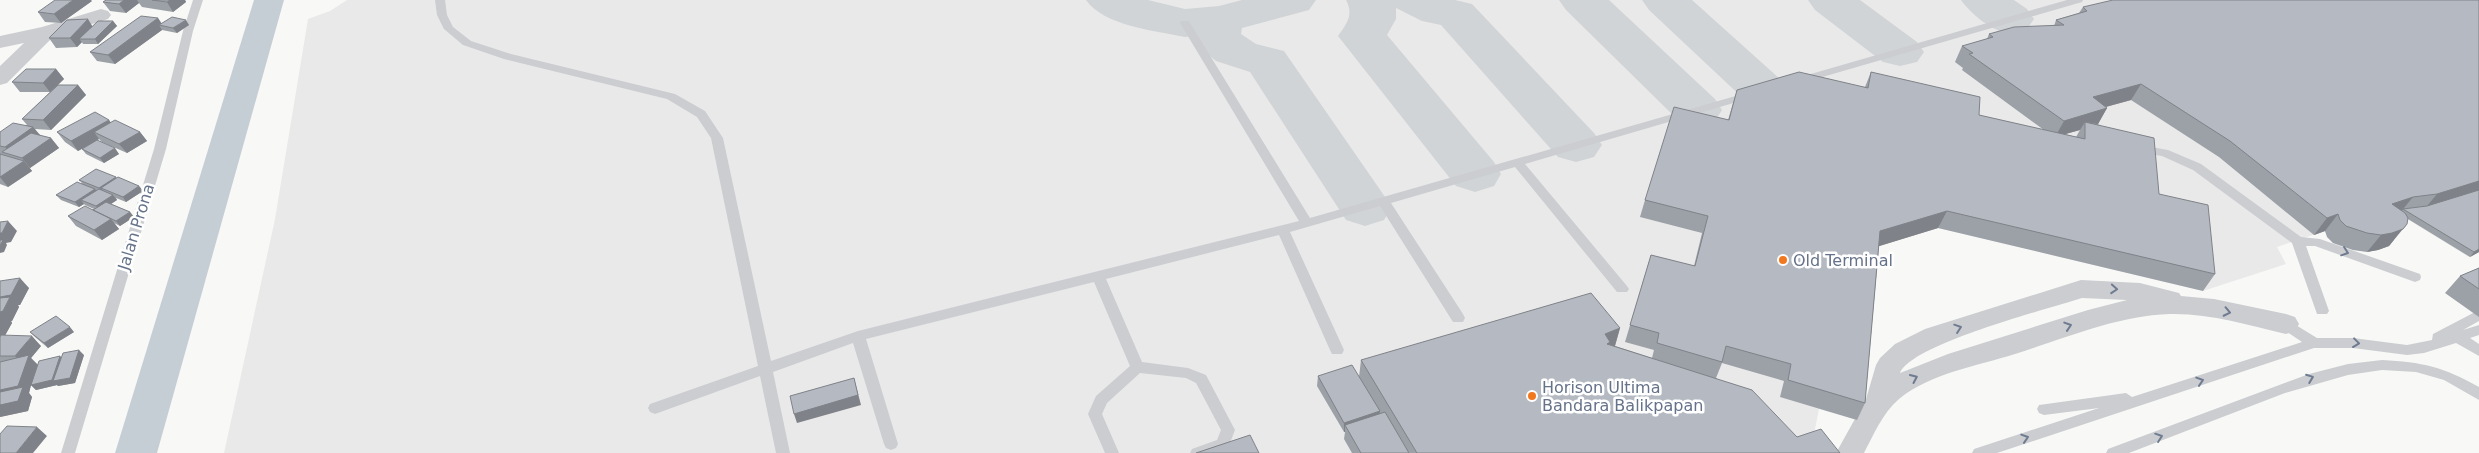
<svg xmlns="http://www.w3.org/2000/svg" width="2479" height="453" viewBox="0 0 2479 453" font-family="'DejaVu Sans',sans-serif">
	<rect width="100%" height="100%" fill="#f8f9f6"/>
	<path fill="#e9e9e9" d="M347,0h2132v252l-10,5 -70,-43 -6,27 -4,5 -11,4h-25l-20,-7 -8,-12 -48,16 9,17 -83,27 -265,-63 -65,20 -16,172 -38,-11 -8,40 3,4h-1590l51,-234 33,-200 22,-8z"/>
	<g fill="none" stroke-linecap="round" stroke-linejoin="round">
		<path fill="#c6ced5" fill-rule="evenodd" d="M254,0h30l-127,453h-42z"/>
		<path fill="#d1d4d6" fill-rule="evenodd" d="M1086,0h62l37,9 34,-3 23,-6h74l-7,10 -67,18 -1,6 15,10 28,7 108,156 -8,13 -19,6 -19,-6 -96,-148 -34,-11 -11,-9 -11,-16 -9,1c-29,-6 -81,-11 -99,-37z
			M1346,0h109l17,4 122,129 8,12 -8,12 -18,5 -18,-5 -117,-132 -19,-4 -26,-13v11l-9,16 107,127 7,12 -7,12 -19,6 -19,-6 -118,-150c9,-13 16,-21 8,-36z
			M1559,0h50l106,99 7,11 -7,11 -18,5 -18,-5 -113,-111z
			M1642,0h50l89,80 8,11 -8,11 -17,4 -17,-4 -98,-92z
			M1808,0h52l57,42 7,10 -7,10 -17,4 -17,-4 -68,-52z
			M1961,0h53l13,9 7,10 -7,10c-4,1 -11,4 -16,4 -18,0 -40,-19 -50,-33z"/>
		<path fill="#cbcdd1" fill-rule="evenodd" d="M193,0h10l-10,31 -27,118 -91,304h-14l93,-304 29,-118z
			M435,0h10l2,15 6,12 18,14 40,13 164,40 30,17 18,27 48,223 87,-30 441,-110 -119,-198 1,-2h8l1,2 120,195 436,-125h8l2,2 -2,2 -229,67 102,122 2,3 -2,3h-10l-102,-125 -124,36 72,111 2,4 -2,4h-10l-73,-116 -90,26 54,118 -2,4h-10l-2,-4 -51,-115 -173,44 36,83 46,6 18,7 29,55 -7,18 -14,5h-24l2,-4 25,-9 4,-10 -25,-47 -10,-5 -46,-5 -33,30 -5,11 17,39h-14l-17,-39 8,-18 34,-30 -36,-84 -228,57 32,105 -2,4 -5,2 -5,-2 -2,-4 -31,-101 -80,29 17,81h-14l-16,-77 -105,38 -5,-2 -2,-4 2,-4 108,-38 -47,-228 -14,-21 -30,-18 -163,-40 -41,-14 -19,-16 -7,-14z
			M2067,0h16l-1,2 -277,80h-8l-2,-2 2,-2z
			M2140,145l28,5 33,14 100,73 19,2 100,35 1,3 -1,3 -5,2 -100,-36h-9l23,65 -2,3h-10l-25,-71 -99,-73 -31,-14 -26,-4 -2,-3 2,-3z
			M2477,311l2,1v9l-16,9 16,-5v10l-9,3 9,6v12l-23,-13 -32,10 -17,2 -54,-7h-39l-317,105h-25l2,-4 125,-41 -55,7 -5,-2 -2,-4 2,-4 87,-12 6,4 170,-55 -21,-14 -2,-4 2,-4 5,-1 31,19h36l54,7 25,-5 1,-6z
			M2382,360c40,2 62,7 97,27v13l-35,-20 -28,-8 -34,-2 -34,5 -63,18 -156,60h-23l2,-4 201,-75 39,-10z"/>
		<path fill="#cbcdd1" fill-rule="evenodd" d="M101,9l7,2 3,4 -3,4 -54,17 -47,47 -7,2v-19l24,-23 -24,5v-12l42,-9z
			M2081,280l59,3 39,10 2,3 33,3 72,15 9,3 4,7 -4,7 -9,3c-38,-9 -77,-21 -116,-20 -54,2 -104,24 -155,40 -38,12 -84,19 -116,45 -17,15 -25,35 -35,54h-28l30,-54 10,-34 4,-7 15,-14 30,-15zM2082,298l45,2 -39,10 -140,44 -48,19c12,-29 148,-64 182,-75z"/>
	</g>
	<path fill="#9ca0a7" fill-rule="evenodd" d="M106,0h79l1,2 -13,10 -31,-5 -3,-4 -13,10 -16,-2 -7,-9z
		M2479,0v252l-9,5 -62,-38 -15,22 -4,5 -11,4 -11,2 -14,-2 -20,-7 -6,-6 -2,-6 -11,4 -95,-78 -88,-57 -25,7 1,1 -9,16 61,70 56,80 -12,17 -265,-63 -59,18 -14,157 -8,17 -77,-23 4,-16 -62,-18 -6,15 81,59 43,16h-488l-8,-14 1,-7h-1l-27,-46 1,-10 41,1 2,-17 259,-32 -5,18 37,12 2,-8 -29,-8 26,-87 43,11 8,-33 -62,-16 5,-17 83,-80 9,-30 128,-3 6,-15 108,43 65,15 -82,-60 1,-2 -8,-6 7,-16 25,-7 2,-5 65,-8 2,-6 23,-7 4,-6zM2080,130l-4,7 -11,-3z
		M92,1l-31,22 -16,-1 -7,-10z
		M158,18l4,6 27,1 -12,8 -15,-3 -47,34 -18,-3 -7,-9z
		M113,21l4,5 -19,18h-15l-1,-2 -5,5 -21,1 -7,-10z
		M56,69l8,10 -6,6h20l8,10 -35,35 -16,-1 4,6 12,3 8,10 -29,20 -1,-1 3,4 -24,16 -8,-3v-30l4,1 -4,-1v-22l27,-7 -5,-6 28,-27h-30l-8,-10z
		M109,120l2,3 29,9 7,9 -20,12 -25,-11 -3,-3 -2,1 22,14 -15,9 -18,-9 -4,-5 14,-8 -18,10 -13,-9 -8,-10z
		M117,178l22,8 4,5 -17,11 -10,-4 1,2 -6,4 19,8 4,5 -14,9 -6,-3 5,6 -17,11 -26,-14 -8,-10 26,-7 -9,-4 -1,-1 -5,3 -18,-7 -5,-5 26,-12 -3,-3z
		M2479,268v49l-34,-24 15,-17z
		M0,281l29,7 -9,17h-2l1,2 -7,14h-1l1,2 -7,12 36,11 -10,12 7,7 22,-9 1,2 23,-3 -9,28 -17,3 -1,-1 -21,5 -5,-5 -2,8 3,4 -4,14 -28,6z
		M30,332h44l-26,16 -13,-11z"/>
	<path fill="#7f8288" d="M73,0h18l1,1 -31,22 -7,-9z
		M124,0h13l2,3 -13,10 -7,-9z
		M170,0h15l1,2 -13,10 -6,-10z
		M158,18l5,8 -4,-1 3,5 -47,34 -7,-9z
		M88,19l6,10 -15,10 3,3 -5,5 -7,-9z
		M186,20l3,5 -12,8 -4,-5z
		M113,21l4,5 -19,18 -3,-5z
		M56,69l8,10 -14,13 -7,-9z
		M2141,84l-10,16 -48,13 10,-16z
		M78,85l8,10 -35,35 -8,-10z
		M2107,108l-9,16 -13,-2 -5,8 -25,7 9,-16z
		M109,120l7,10 -22,2 5,7 -21,12 -7,-10z
		M33,127l8,9 -29,19 -7,-8z
		M140,132l7,9 -20,12 -8,-9z
		M51,138l8,10 -29,20 -8,-10z
		M115,148l4,6 -15,9 -4,-5z
		M24,161l8,10 -24,16 -8,-10z
		M116,177l4,5 -19,6 3,4 -1,1 -4,-5z
		M2479,181v13l-56,17 14,-17z
		M139,186l4,5 -17,11 -3,-5z
		M95,189l4,5 -18,6 3,4 -5,3 -4,-5z
		M113,195l4,5 -17,11 -4,-5z
		M2413,197l-14,17 -7,-10z
		M1947,211l-9,17 -65,20 7,-17z
		M130,212l4,5 -14,9 -4,-5z
		M2338,214l-13,17 -11,4 13,-17z
		M111,219l8,10 -17,11 -8,-10z
		M8,221l9,10 -6,11 -5,1 1,2 -3,7 -4,1v-20z
		M2407,224l-18,22 -11,4 -11,2 14,-17z
		M2479,249v3l-9,5 4,-5z
		M20,278l9,10 -9,17h-2l1,2 -7,14h-1l1,2 -10,18 -2,-2v-42z
		M70,327l4,5 -26,16 -4,-5z
		M1620,328l-6,21 -9,4v-19z
		M32,336l9,10 -10,12 7,7 22,-9 4,5 15,-11 5,5 -9,28 -17,3 -1,-1 -21,5 -5,-5 -2,8 3,4 -4,14 -28,6v-27l24,-24 -9,-10z
		M854,378l7,27 -64,18 -3,-9z
		M1380,411l-1,10 -34,4v7h-1v-9z
		M37,427l10,9 -14,17h-17z"/>
	<path fill="#b5bac2" stroke="#7f8288" d="M55,0h18l-19,14 -16,-2z
		M106,0h18l-5,4 -16,-2z
		M152,0h18l-3,2z
		M2113,0h366v181l-42,13 -24,3 -21,7 13,9 3,5 -1,6 -4,5 -11,4 -11,2 -14,-2 -21,-7 -6,-6 -2,-6 -11,4 -97,-77 -89,-57 -48,13 14,11 -43,13 -95,-67 4,-1 -11,-7 31,-9 -4,-3 25,-7 50,-2 -8,-5 31,-9 -4,-4z
		M141,16l17,2 -50,37 -18,-3z
		M172,17l14,3 -13,8 -14,-3z
		M88,19l-18,19h-21l18,-18z
		M98,21h15l-18,18h-16z
		M26,69h30l-13,14 -31,-1z
		M1799,72l69,16 3,-16 109,25 -1,18 106,24v-17l69,16 5,56 49,11 7,69 -268,-63 -67,20 -15,172 -77,-23 3,-16 -65,-18 -4,16 -65,-19 2,-10 -29,-8 21,-70 44,11 13,-50 -63,-16 29,-93 55,13 8,-30z
		M58,85h20l-35,35 -21,-1z
		M95,112l14,8 -38,21 -14,-9z
		M115,120l25,12 -21,12 -25,-12z
		M13,123l20,4 -28,20 -5,-1v-14z
		M31,133l20,5 -29,20 -20,-6z
		M97,140l18,8 -15,10 -18,-9z
		M0,154l24,7 -24,16z
		M96,169l20,8 -17,11 -20,-8z
		M118,177l21,9 -16,11 -22,-9z
		M77,182l18,7 -20,13 -19,-7z
		M99,189l14,6 -17,11 -15,-6z
		M2479,190v59l-5,3 -71,-43 24,-3z
		M106,202l24,10 -14,9 -23,-11z
		M85,206l26,13 -17,11 -26,-14z
		M8,221l-6,12h-2v-11z
		M0,240h3l-3,6z
		M2479,268v21l-19,-13z
		M20,278l-9,17 -11,2v-16z
		M1591,293l29,35 -15,6 5,8 -3,2 145,46 45,47 24,-8 19,24h-423l-56,-93z
		M10,297l-7,14 -3,1v-14z
		M56,316l14,11 -26,16 -14,-11z
		M1,335l31,1 -17,20h-15v-19z
		M79,350l-9,28 -17,3 10,-28z
		M29,355l-11,31 -18,4v-28z
		M60,356l-8,24 -21,5 8,-24z
		M1352,365l28,46 -36,12 -26,-47z
		M854,378l4,17 -64,19 -4,-18z
		M23,387l-5,14 -18,4v-13z
		M1385,412l24,41h-48l-16,-28z
		M7,426l30,1 -21,26h-16v-19z
		M1250,435l9,18h-63z"/>
	<defs><path id="oneway-chevron" d="M-2-3.5L2.5 0L-2 3.5" fill="none" stroke-width="1.6" stroke-linecap="round" stroke-linejoin="round" transform="scale(1.25)"/></defs>
	<g stroke="#6f7b90">
		<use href="#oneway-chevron" transform="translate(2345 252) rotate(19)"/>
		<use href="#oneway-chevron" transform="translate(2114 289) rotate(4)"/>
		<use href="#oneway-chevron" transform="translate(2227 312) rotate(12)"/>
		<use href="#oneway-chevron" transform="translate(2068 326) rotate(-18)"/>
		<use href="#oneway-chevron" transform="translate(1958 328) rotate(-19)"/>
		<use href="#oneway-chevron" transform="translate(2356 343) rotate(7)"/>
		<use href="#oneway-chevron" transform="translate(1914 378) rotate(-24)"/>
		<use href="#oneway-chevron" transform="translate(2310 378) rotate(-21)"/>
		<use href="#oneway-chevron" transform="translate(2200 381) rotate(-18)"/>
		<use href="#oneway-chevron" transform="translate(2159 437) rotate(-19)"/>
		<use href="#oneway-chevron" transform="translate(2025 438) rotate(-18)"/>
	</g>
	<g fill="#f1781e" stroke="#fff" stroke-width="2">
		<circle cx="1783" cy="260" r="5"/>
		<circle cx="1532" cy="396" r="5"/>
	</g>
	<g text-anchor="middle" dominant-baseline="central" stroke-width="5" stroke-linejoin="round" paint-order="stroke">
		<g font-size="16" fill="#657289" stroke="#fff">
			<text transform="translate(136 227) rotate(-73)">Jalan Prona</text>
		</g>
		<g font-size="16" fill="#657289" stroke="#fff" text-anchor="start">
			<text x="1793" y="260">Old Terminal</text>
			<text x="1542" y="387">Horison Ultima<tspan x="1542" dy="18">Bandara Balikpapan</tspan></text>
		</g>
	</g>
</svg>
